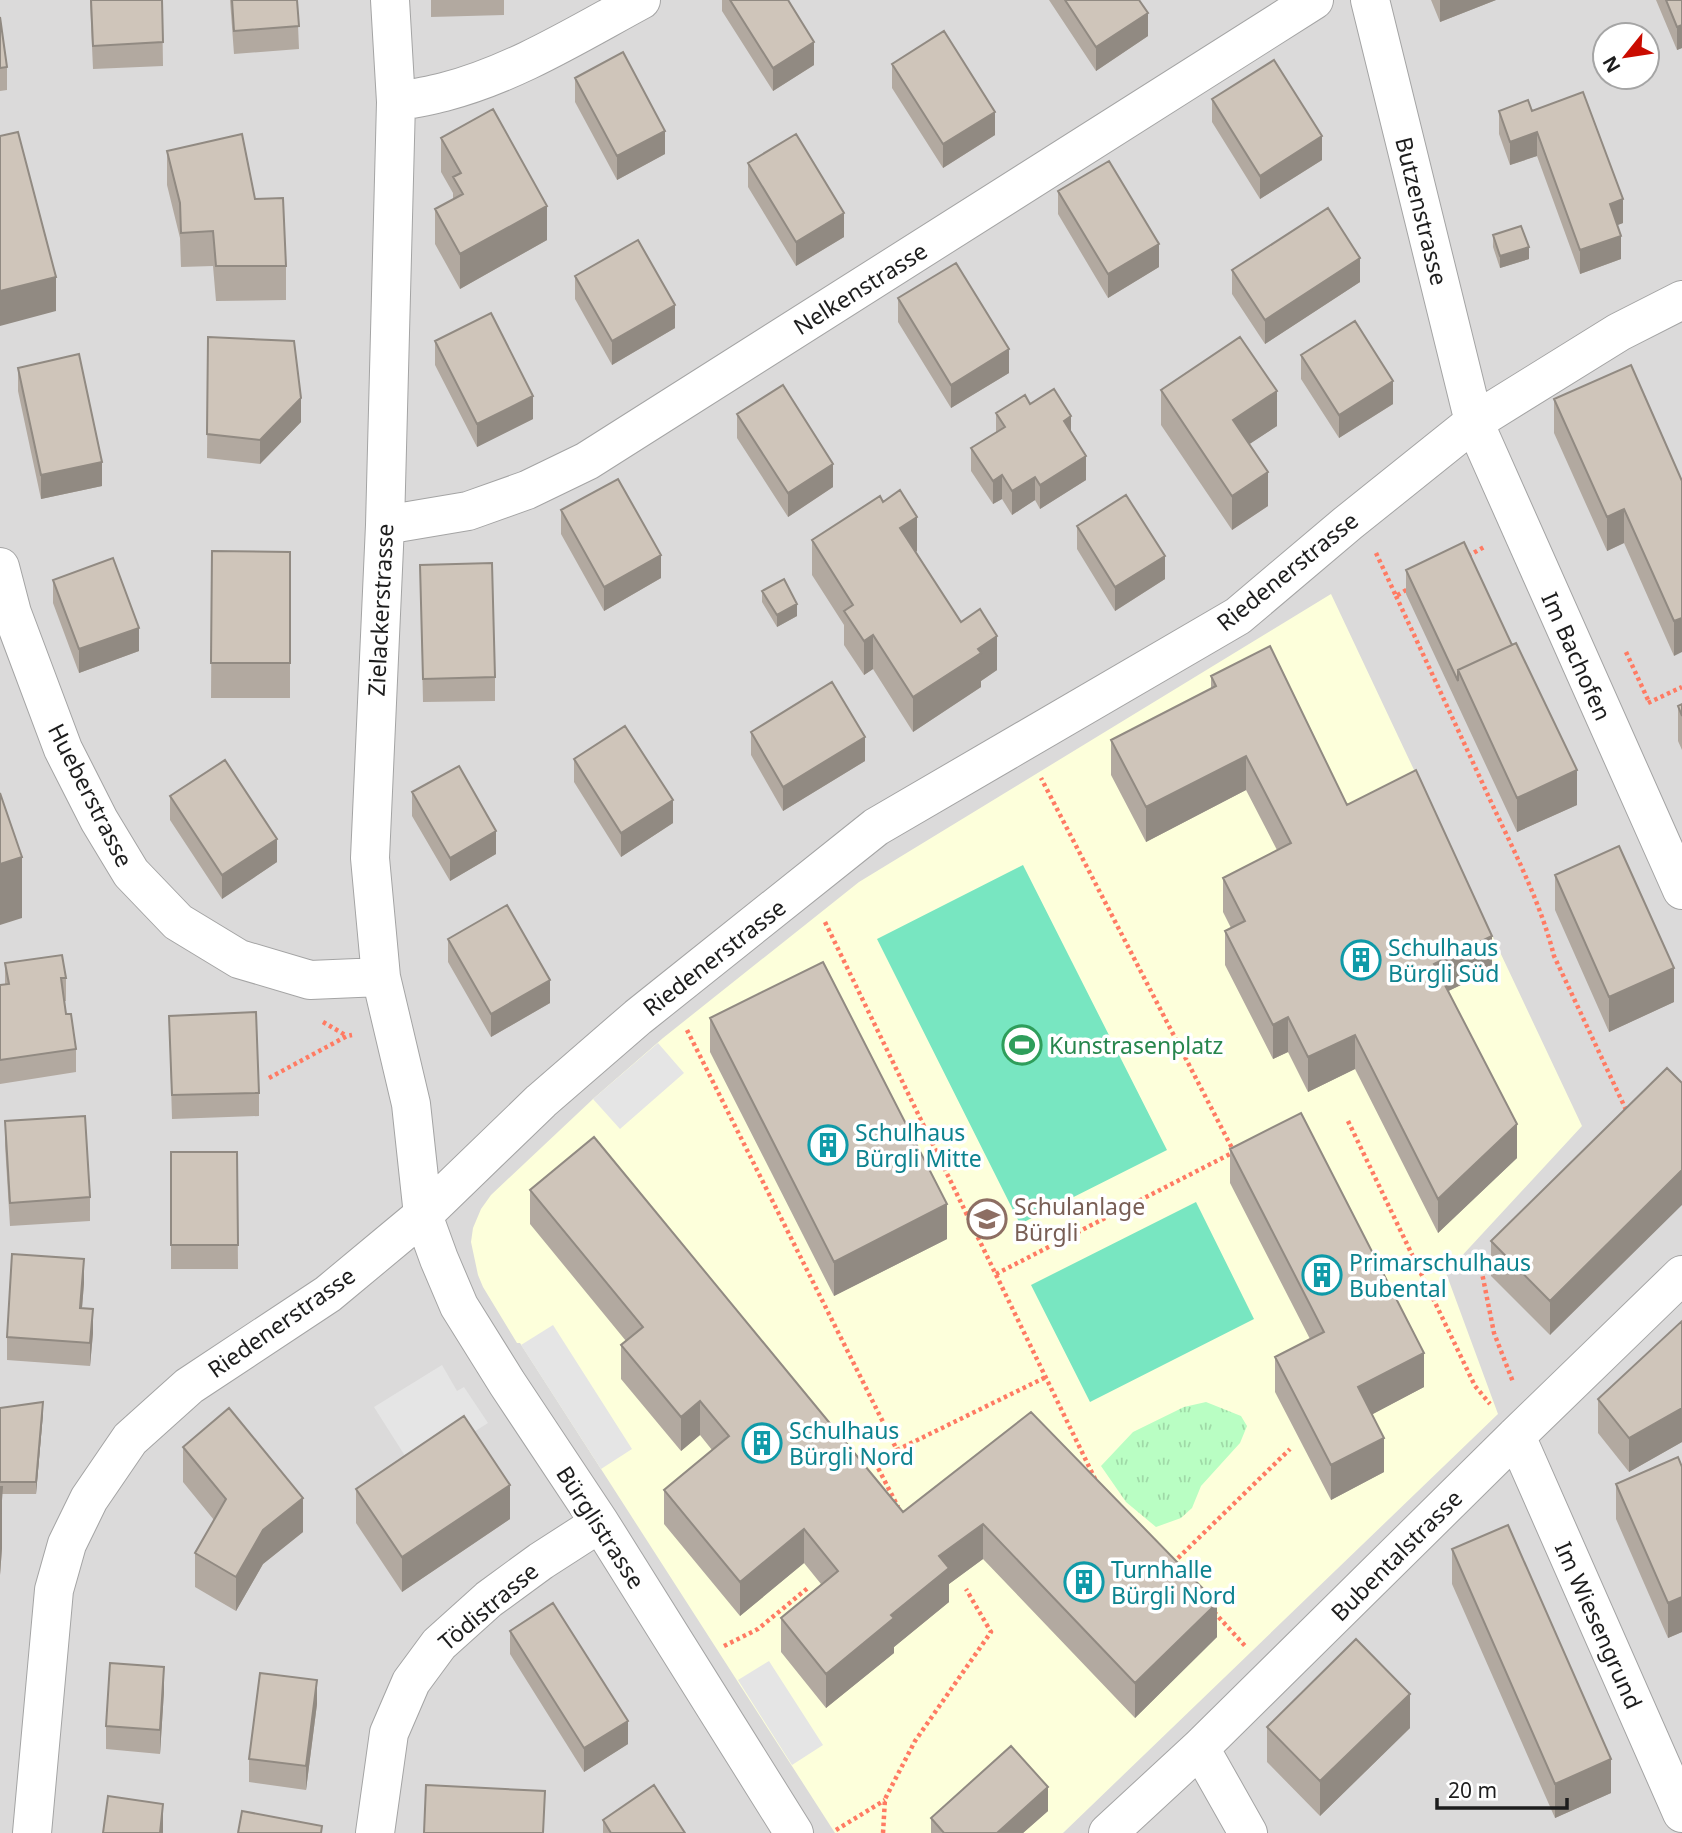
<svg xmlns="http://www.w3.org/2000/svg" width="1682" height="1833" viewBox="0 0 1682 1833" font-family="'Noto Sans',sans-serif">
	<defs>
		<pattern id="park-tufts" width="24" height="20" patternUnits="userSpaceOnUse" patternTransform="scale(1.75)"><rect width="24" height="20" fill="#b9fec3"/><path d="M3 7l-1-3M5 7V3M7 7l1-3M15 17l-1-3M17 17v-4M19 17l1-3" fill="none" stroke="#9fd9a7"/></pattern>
	</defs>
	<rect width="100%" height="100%" fill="#efebe2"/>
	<path fill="#dbdada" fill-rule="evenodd" d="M0,0h1682v1833h-1682zM1605,35h42v42h-42z"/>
	<path fill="#fdffdb" d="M1331,594l251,532 -136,147 52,141 -435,419h-228l-315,-490h-3l-34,-56 -5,-12 -7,-33 2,-14 8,-19 10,-14 102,-96 70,-61 196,-156z"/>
	<path fill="url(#park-tufts)" d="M1206,1402l35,14 6,10 -7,17 -39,43 -9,22 -11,10 -25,9 -30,-25 -25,-36 32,-34 51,-25z"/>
	<path fill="#78e6c1" d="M1023,865l144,285 -147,74 -143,-285z
		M1196,1202l58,117 -164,83 -59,-117z"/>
	<path fill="#e5e5e5" d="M658,1043l26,30 -64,56 -27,-30z
		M553,1325l79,124 -31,20 -80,-124z
		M442,1365l15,26 7,-4 24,36 -74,47 -40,-63z
		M769,1661l54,84 -31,20 -54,-85z"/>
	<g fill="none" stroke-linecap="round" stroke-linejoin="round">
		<g stroke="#a4a4a4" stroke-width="40">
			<path id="minor" d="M390,0l6,102 -11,423 -15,333 11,119 30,127 12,111 16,44 20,47 48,77 93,140 194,310
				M1370,0l104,422 208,468
				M396,102c16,-3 32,-6 48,-10 70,-18 134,-58 197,-92
				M385,525l83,-14 59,-21 60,-29 727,-461
				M0,567l12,46 51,136 36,71 32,53 47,49 61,37 71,21 71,-3
				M1516,1436l166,377
				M1200,1748l48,85
				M32,1833l22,-243 13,-46 22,-45 41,-60 59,-53 139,-92 95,-79 118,-114 97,-84 238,-190 362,-211 110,-93 126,-101 145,-90 63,-32
				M375,1833l14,-100 22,-51 28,-38 50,-45 52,-38 59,-38
				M1108,1833l92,-85 316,-312 166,-161"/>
		</g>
		<path stroke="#ff7b63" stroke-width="4.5" stroke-dasharray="3.5 3.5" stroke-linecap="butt" d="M1376,553l20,43 12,-7
			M1468,556l16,-9
			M1396,596c32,69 64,138 96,208 23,49 49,100 62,152l74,158
			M1626,652l23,50
			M1648,703l34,-16
			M825,922l271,559
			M323,1022l24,14
			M687,1030l210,420 -23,10 24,47
			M269,1078l78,-42 5,-1
			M1348,1121l127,265 15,18
			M1494,1260l-12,13 12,60 19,49
			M996,1274l238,-122 -193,-374
			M897,1450l149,-73
			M1173,1563l117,-114
			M1214,1612l32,35
			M724,1646l34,-17 51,-42
			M836,1830l49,-30
			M883,1833l2,-34 30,-58 76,-109 -25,-43"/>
		<use href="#minor" stroke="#fff" stroke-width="38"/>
	</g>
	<path fill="#b2a9a0" d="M90,0h72l1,66 -70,3z
		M230,0h67l2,49 -65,5z
		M431,0h73v15l-73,2z
		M722,0h66l26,65 -41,26 -51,-80z
		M1049,0h90l9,36 -52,35z
		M1431,0h65l-56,22z
		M1656,0h26v48l-5,2z
		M0,17l7,50v23l-7,1z
		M892,64l103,71 -52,33 -51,-80z
		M575,78l90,76 -48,26 -42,-78z
		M1212,99l110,61 -62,39 -48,-77z
		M1499,111h33l91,112 -6,2 4,34 -41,15 -43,-118 -27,9 -11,-31z
		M441,138l106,102 -87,49 -25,-45v-35l18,-10v-6l-12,-21z
		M167,151l88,48 31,67v34l-70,1 -3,-35 -32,1 -1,-29 -13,-53z
		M748,163l96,74 -48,29 -48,-79z
		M1058,191l101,76 -51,31 -50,-84z
		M1493,235l36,24 -29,9 -7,-21z
		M1232,270l128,12 -95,62 -33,-50z
		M575,276l100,52 -63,37 -37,-66z
		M898,298l111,75 -58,35 -53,-86z
		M208,337l93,85 -41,42 -53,-6z
		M435,341l98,78 -56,28 -42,-82z
		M1301,355l92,49 -54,34 -38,-59z
		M18,368l84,118 -61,13 -23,-108z
		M1161,390l116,36 -28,18 19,62 -36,24 -71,-105z
		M1554,399l128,82 -8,175 -50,-113 -17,8 -53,-118z
		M1030,404l41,28 15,48 -46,29 -5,-9 -23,15 -10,-16 -9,5 -22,-33v-23l25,-16v-19z
		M737,414l96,73 -45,30 -51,-79z
		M561,510l100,68 -57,33 -43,-77z
		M1077,526l88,53 -50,32 -38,-62z
		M812,540l105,11 -1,1 45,70 36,48 -16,11v6l-68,45 -40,-63 -9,6 -20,-30v-20l-32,-50z
		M212,551l78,1v146h-79z
		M420,565l75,112v24l-72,1z
		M1406,570l106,75 65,160 -60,27 -111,-238z
		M53,580l86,71 -60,22 -26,-70z
		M762,591l35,25 -20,11 -15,-25z
		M1211,676l136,129 145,165 -44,21 69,167 -79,75 -83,-164 -47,23 -20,-40 -15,7 -48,-94v-34l6,-3 -8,-16v-34l54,-28 -31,-60 -100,52 -35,-67v-35l100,-51z
		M1682,704v46l-4,-9v-35z
		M751,732l114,29 -82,50 -32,-56z
		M574,759l99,64 -52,34 -47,-75z
		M412,792l84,62 -46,27 -38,-65z
		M170,796l107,66 -55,37 -52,-79z
		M1555,875l119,127 -65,30 -54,-122z
		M448,939l102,64 -59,34 -43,-75z
		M5,963l61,15v23h-2l2,13 10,35v23l-76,12v-99l5,-1z
		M169,1016l90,77v23l-87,3z
		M710,1018l237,221 -113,57 -124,-244z
		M1667,1068l-117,267 -59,-59v-35z
		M5,1121l85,76v24l-80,5 -5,-81z
		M1230,1149l194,238 -52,27 12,58 -53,28 -56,-108v-35l35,-18 -80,-156z
		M171,1152h66l1,117h-67z
		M530,1190l373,322 128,-100 186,225 -82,81 -152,-159 -34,25v18l-55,45v6l-68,55 -45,-56v-34l40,-34 -17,-21 -64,53 -76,-92v-34l48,-40 -12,-15 -19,16 -60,-72v-34l5,-4 -96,-117z
		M84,1283l-2,25 11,25 -3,33 -83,-6v-23z
		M1682,1321v121l-53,30 -31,-39v-34z
		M0,1408l43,6 -7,80h-34v54l-2,27z
		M183,1447l120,85 -40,32 -27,47 -41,-24v-34l19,-33 -31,-38z
		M1682,1467v165l-14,6 -52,-119v-35z
		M356,1489l154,30 -108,73 -46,-69z
		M1452,1549l159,244 -56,25 -103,-234z
		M510,1631l118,113 -44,28 -74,-118z
		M164,1691l-4,63 -54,-5v-23z
		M317,1704l-11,86 -57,-8v-23z
		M1267,1727l143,1 -90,88 -53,-54z
		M1048,1811l-25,22h-92v-15z
		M603,1820l82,13h-82z"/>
	<path fill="#918a82" d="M1440,0h56l-56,22z
		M1148,13v23l-52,35v-24z
		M1682,25v23l-5,2v-23z
		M814,42v23l-41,26v-23z
		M995,112v23l-52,33v-24z
		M665,131v23l-48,26v-24z
		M1537,132v24l-27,9v-23z
		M1322,136v24l-62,39v-23z
		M1623,199v24l-13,5v-24z
		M547,206v34l-87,49v-35z
		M844,213v24l-48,29v-24z
		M1621,236v23l-41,15v-24z
		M1159,244v23l-51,31v-24z
		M1529,247v12l-29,9v-12z
		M1360,258v24l-95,62v-24z
		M56,277v34l-56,15v-35z
		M675,305v23l-63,37v-24z
		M1009,349v24l-58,35v-23z
		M1393,381v23l-54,34v-23z
		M1277,391v35l-44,29v-35z
		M533,396v23l-56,28v-23z
		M301,398v24l-41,42v-24z
		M1071,416v23l-7,-18z
		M1086,456v24l-46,29v-24z
		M102,462v24l-61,13v-24z
		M833,464v23l-45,30v-24z
		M1268,472v34l-36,24v-34z
		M1002,475v24l-9,5v-23z
		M1035,477v23l-23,15v-24z
		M1624,509v34l-17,8v-34z
		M917,517v34l-17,12v-35z
		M661,555v23l-57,33v-24z
		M1165,556v23l-50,32v-24z
		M797,604v12l-20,11v-12z
		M1682,618v34l-8,4v-35z
		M139,628v23l-60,22v-24z
		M873,635v34l-9,6v-34z
		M997,636v34l-16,11v6l-68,45v-35l65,-48z
		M865,737v24l-82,50v-24z
		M1246,756v34l-100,52v-35z
		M1577,770v35l-60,27v-34z
		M673,800v23l-52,34v-24z
		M496,831v23l-46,27v-23z
		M277,839v23l-55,37v-24z
		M22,857v61l-22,7v-61z
		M1492,936v34l-58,28v-34z
		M1674,968v34l-65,30v-35z
		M550,980v23l-59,34v-23z
		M1288,1017v35l-15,7v-34z
		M1355,1035v34l-47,23v-35z
		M1517,1124v34l-79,75v-34z
		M1682,1170v35l-132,130v-34z
		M947,1204v35l-113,57v-34z
		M84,1259v24l-4,49v-24z
		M93,1309v24l-3,33v-23z
		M1424,1353v34l-66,35v-35z
		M700,1401v34l-19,16v-34z
		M43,1402v12l-7,80v-12z
		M1682,1408v34l-53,30v-34z
		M1384,1438v34l-53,28v-35z
		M510,1485v34l-108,73v-35z
		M2,1487v61l-2,27v-61z
		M303,1498v34l-40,32 -27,47v-34l27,-47z
		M983,1524v35l-34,25v18l-55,45v6l-68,55v-34l113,-118z
		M804,1529v34l-64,53v-34z
		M1682,1597v35l-14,6v-35z
		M1217,1603v34l-82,81v-35z
		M164,1667v24l-4,63v-24z
		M317,1680v24l-11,86v-24z
		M1410,1694v34l-90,88v-35z
		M628,1721v23l-44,28v-24z
		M1611,1759v34l-56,25v-34z
		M1048,1787v24l-25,22h-26z
		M163,1804v29h-3z"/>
	<path fill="#cfc5ba" stroke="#918a82" stroke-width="2" d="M91,0h71l1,42 -70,4z
		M232,0h65l2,26 -65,5z
		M730,0h58l26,42 -41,26z
		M1065,0h74l9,13 -52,34z
		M1666,0h16v25l-5,2z
		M0,17l7,50 -7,1z
		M944,31l51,81 -52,32 -51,-80z
		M623,52l42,79 -48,25 -42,-78z
		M1274,60l48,76 -62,40 -48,-77z
		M1583,92l40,107 -13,5 11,32 -41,14 -43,-118 -27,10 -11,-31 29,-11 4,11z
		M493,109l54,97 -87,48 -25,-45 28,-15 -10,-17 8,-4 -20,-35z
		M18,132l38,145 -56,14v-155z
		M242,134l13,65 28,-1 3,68h-70l-3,-35 -32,2 -1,-30 -13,-52z
		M796,134l48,79 -48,29 -48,-79z
		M1109,161l50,83 -51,30 -50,-83z
		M1328,208l32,50 -95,62 -33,-50z
		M1521,226l8,21 -29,9 -7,-21z
		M638,240l37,65 -63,36 -37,-65z
		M956,263l53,86 -58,36 -53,-87z
		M491,313l42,83 -56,28 -42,-83z
		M1355,321l38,60 -54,34 -38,-60z
		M208,337l86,4 7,57 -41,42 -53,-6z
		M1240,337l37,54 -44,29 35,52 -36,24 -71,-106z
		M79,354l23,108 -61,13 -23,-107z
		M1631,365l51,116v137l-8,3 -50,-112 -17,8 -53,-118z
		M783,385l50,79 -45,29 -51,-79z
		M1054,389l17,27 -7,5 22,35 -46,29 -5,-8 -23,14 -10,-16 -9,6 -22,-33 34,-21 -9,-14 29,-18 5,9z
		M618,479l43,76 -57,32 -43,-77z
		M900,490l17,27 -17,11 61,94 19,-13 17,27 -19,13 3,4 -68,44 -40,-62 -9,6 -20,-30 9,-6 -41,-65 68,-44 3,6z
		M1126,495l39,61 -50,31 -38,-61z
		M1464,542l48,103 -54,25v11l-52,-111z
		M212,551l78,1v111h-79z
		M113,558l26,70 -60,21 -26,-69z
		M492,563l3,114 -72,2 -3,-114z
		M784,579l13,25 -20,11 -15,-24z
		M1516,643l61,127 -60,28 -59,-128z
		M1270,646l77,159 69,-35 76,166 -58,28 83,160 -79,75 -83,-164 -47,22 -20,-40 -15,8 -48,-94 20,-10 -22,-43 68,-35 -45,-87 -100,51 -35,-67 105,-54 -5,-10z
		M832,682l33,55 -82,50 -32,-55z
		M1682,704v12l-4,-10z
		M625,726l48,74 -52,33 -47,-74z
		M225,760l52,79 -55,36 -52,-79z
		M459,766l37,65 -46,27 -38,-66z
		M0,793l22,64 -22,7z
		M1619,846l55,122 -65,29 -54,-122z
		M507,905l43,75 -59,34 -43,-75z
		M62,955l4,23h-5l5,36h5l5,35 -76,11v-75l9,-1 -4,-21z
		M823,962l124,242 -113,58 -124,-244z
		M256,1012l3,81 -87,2 -3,-79z
		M1667,1068l15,15v87l-132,131 -59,-60z
		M1301,1113l123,240 -66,34 26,51 -53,27 -56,-108 49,-25 -94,-183z
		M85,1116l5,81 -80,6 -5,-82z
		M594,1137l309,375 128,-100 186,191 -82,80 -152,-159 -44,32 10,12 -58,47 3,3 -68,56 -45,-56 57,-47 -34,-42 -64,53 -76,-92 65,-54 -29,-35 -19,16 -60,-72 22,-18 -113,-137z
		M171,1152h66l1,93h-67z
		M12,1254l72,5 -4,49 13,1 -3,34 -83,-6z
		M1682,1321v87l-53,30 -31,-39z
		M43,1402l-7,80h-36v-74z
		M229,1408l74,90 -40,32 -27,47 -41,-24 31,-54 -43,-52z
		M464,1416l46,69 -108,72 -46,-68z
		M1678,1457l4,10v130l-14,6 -52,-119z
		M0,1487h2l-2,27z
		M1508,1525l103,234 -56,25 -103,-235z
		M553,1603l75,118 -44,27 -74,-117z
		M1356,1639l54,55 -90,87 -53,-54z
		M110,1663l54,4 -4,63 -54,-4z
		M260,1673l57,7 -11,86 -57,-7z
		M1011,1746l37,41 -51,46h-53l-13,-15z
		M426,1785l119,6 -2,42h-119z
		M654,1785l31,48h-74l-8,-13z
		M108,1796l55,8 -3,29h-57z
		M242,1811l80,15 -1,7h-83z"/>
	<defs>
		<g id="building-ring" transform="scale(2.0125)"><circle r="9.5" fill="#fff" stroke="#0f9aa8" stroke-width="1.5"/><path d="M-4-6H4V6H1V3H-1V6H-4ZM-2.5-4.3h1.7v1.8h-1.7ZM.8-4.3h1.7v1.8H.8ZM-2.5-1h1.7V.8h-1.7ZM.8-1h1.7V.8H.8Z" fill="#0f9aa8"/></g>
		<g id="stadium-ring" transform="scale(2.0125)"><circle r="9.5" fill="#fff" stroke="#2e9e5b" stroke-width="1.5"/><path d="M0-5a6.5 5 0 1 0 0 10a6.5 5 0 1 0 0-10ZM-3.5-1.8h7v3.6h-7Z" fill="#2e9e5b"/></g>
		<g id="school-ring" transform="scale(2.0125)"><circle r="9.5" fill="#fff" stroke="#8d6e63" stroke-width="1.5"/><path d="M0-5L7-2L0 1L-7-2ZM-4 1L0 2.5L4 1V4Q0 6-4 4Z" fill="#8d6e63"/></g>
	</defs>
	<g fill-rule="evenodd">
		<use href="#building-ring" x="1361" y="960"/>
		<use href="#stadium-ring" x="1022" y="1045"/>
		<use href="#building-ring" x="828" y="1145"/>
		<use href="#school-ring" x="987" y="1219"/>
		<use href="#building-ring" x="1322" y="1275"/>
		<use href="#building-ring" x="762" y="1443"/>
		<use href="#building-ring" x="1084" y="1582"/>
	</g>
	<g text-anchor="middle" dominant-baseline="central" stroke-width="7" stroke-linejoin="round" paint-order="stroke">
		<g font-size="23" fill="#1d1d1d" stroke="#fff">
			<text transform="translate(1422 211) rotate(76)">Butzenstrasse</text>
			<text transform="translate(860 288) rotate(-32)">Nelkenstrasse</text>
			<text transform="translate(1287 571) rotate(-39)">Riedenerstrasse</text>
			<text transform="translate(380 610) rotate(-87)">Zielackerstrasse</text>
			<text transform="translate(1577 656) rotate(66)">Im Bachofen</text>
			<text transform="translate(91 795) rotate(63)">Hueberstrasse</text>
			<text transform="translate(714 957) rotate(-38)">Riedenerstrasse</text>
			<text transform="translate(281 1322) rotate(-35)">Riedenerstrasse</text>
			<text transform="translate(601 1527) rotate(57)">Bürglistrasse</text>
			<text transform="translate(1396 1555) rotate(-45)">Bubentalstrasse</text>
			<text transform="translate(488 1606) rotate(-40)">Tödistrasse</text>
			<text transform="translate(1599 1625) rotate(66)">Im Wiesengrund</text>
		</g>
		<g font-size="23" fill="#0d838f" stroke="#fff" text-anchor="start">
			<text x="1388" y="947">Schulhaus<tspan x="1388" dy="26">Bürgli Süd</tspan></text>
			<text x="855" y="1132">Schulhaus<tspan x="855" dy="26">Bürgli Mitte</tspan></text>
			<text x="1349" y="1262">Primarschulhaus<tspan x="1349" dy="26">Bubental</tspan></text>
			<text x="789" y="1430">Schulhaus<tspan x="789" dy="26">Bürgli Nord</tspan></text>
			<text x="1111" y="1569">Turnhalle<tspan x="1111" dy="26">Bürgli Nord</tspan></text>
		</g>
		<g font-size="23" fill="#27864d" stroke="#fff" text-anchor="start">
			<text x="1049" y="1045">Kunstrasenplatz</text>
		</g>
		<g font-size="23" fill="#785e54" stroke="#fff" text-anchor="start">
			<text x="1014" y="1206">Schulanlage<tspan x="1014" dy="26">Bürgli</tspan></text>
		</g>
	</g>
	<g transform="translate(1626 56) rotate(240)"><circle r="33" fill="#ffffff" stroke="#a5a5a5" stroke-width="2"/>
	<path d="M0-5L12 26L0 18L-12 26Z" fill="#ca0b00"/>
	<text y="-10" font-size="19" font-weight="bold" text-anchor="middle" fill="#1d1d1d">N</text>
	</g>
	<path d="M1437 1798v10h130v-10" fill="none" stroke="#1d1d1d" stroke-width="3.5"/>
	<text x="1448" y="1798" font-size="21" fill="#1d1d1d" stroke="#ffffff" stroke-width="5" paint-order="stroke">20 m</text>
</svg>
